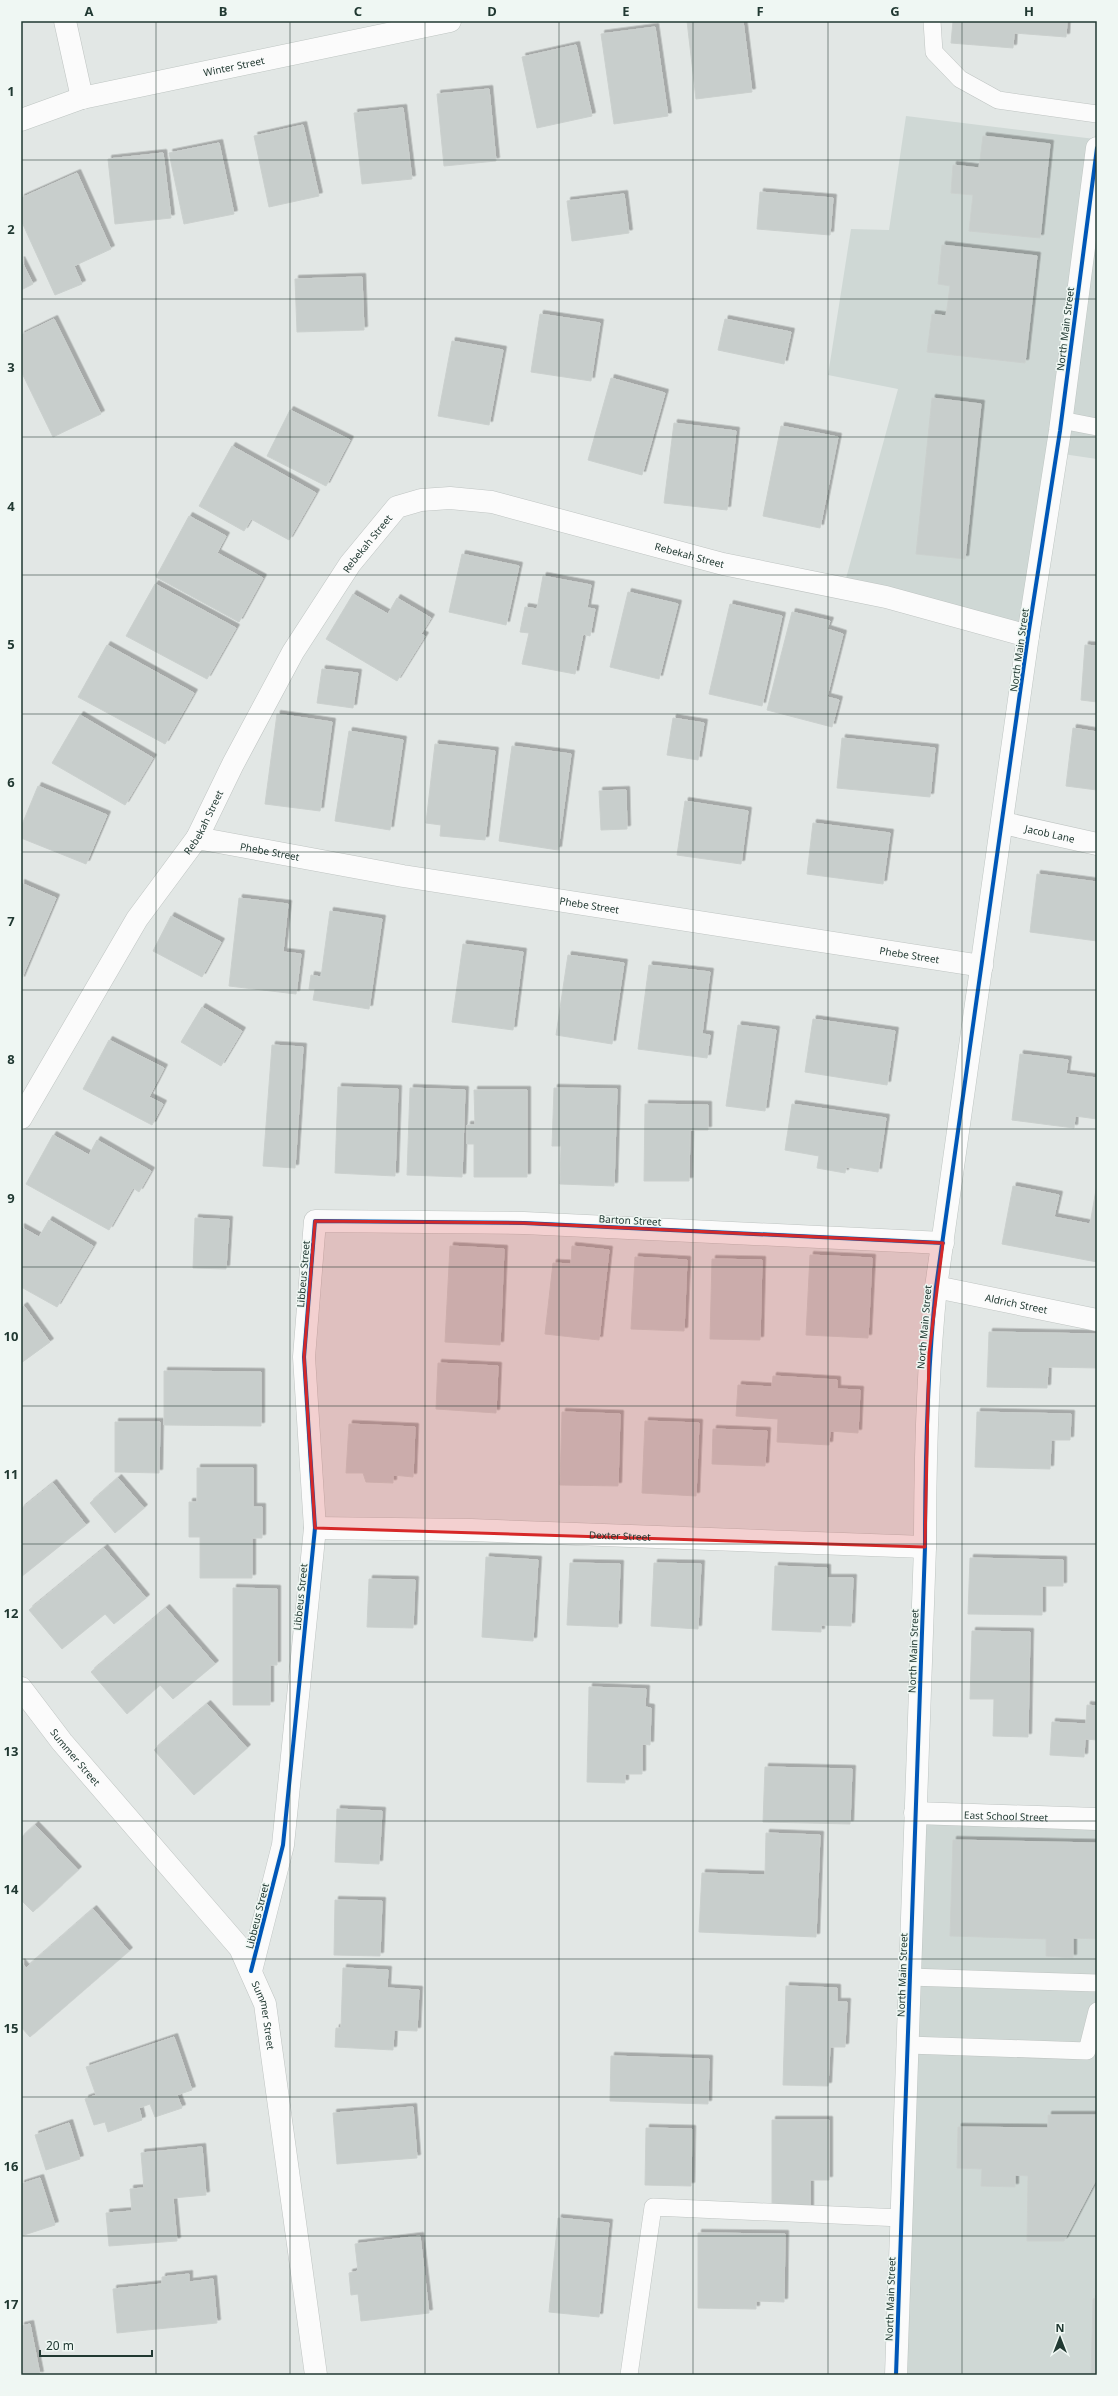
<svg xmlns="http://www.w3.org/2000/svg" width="1118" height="2396" viewBox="0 0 1118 2396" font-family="'Noto Sans',sans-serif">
	<defs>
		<filter id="shadow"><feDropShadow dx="3.5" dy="-3.5" stdDeviation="0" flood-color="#0004"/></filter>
	</defs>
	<rect width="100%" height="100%" fill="#e2e7e5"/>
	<path fill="#cfd8d5" d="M906,116l189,23 2,-10v330l-41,-6 -19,177 -192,-48 53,-193 -70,-14 23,-146 38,1z
		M912,1808l185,5v562h-198z"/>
	<path fill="#c8cecc" stroke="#cbd0ce" filter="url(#shadow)" d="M687,21h56l9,71 -56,7z
		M953,21h114l-1,16 -52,-4 -1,15 -62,-5z
		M655,27l13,89 -54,8 -13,-90z
		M576,45l16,71 -55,12 -15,-71z
		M489,89l7,72 -52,5 -7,-72z
		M403,108l9,71 -50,5 -8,-71z
		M303,125l16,71 -50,11 -15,-71z
		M983,136l67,8 -10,94 -71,-7 4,-36 -22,-2 2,-28 26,3z
		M219,143l15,71 -50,10 -15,-71z
		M163,153l8,65 -56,6 -7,-65z
		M77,173l34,76 -37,17 8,18 -27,11 -34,-75v-22z
		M760,192l73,6 -3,37 -73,-6z
		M624,194l5,39 -57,8 -5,-40z
		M942,245l95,11 -12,107 -98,-11 5,-38 14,2 4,-30 -12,-2z
		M21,260l12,24 -12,6z
		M362,277l2,53 -67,2 -2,-53z
		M540,314l60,9 -9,58 -60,-9z
		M54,319l47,95 -48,23 -32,-66v-36z
		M725,319l66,13 -7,32 -66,-14z
		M452,341l51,9 -14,75 -51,-9z
		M611,378l54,15 -23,82 -54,-15z
		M932,398l49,6 -16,155 -49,-5z
		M290,410l60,30 -24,46 -59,-30z
		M674,423l62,8 -9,79 -63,-7z
		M781,426l57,11 -18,91 -57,-12z
		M232,446l84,47 -27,47 -38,-21 -7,12 -45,-25z
		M189,516l37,20 -9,17 46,25 -24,44 -83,-45z
		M462,554l57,12 -13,59 -57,-13z
		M543,576l48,9 -4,23 8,1 -5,27 -7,-2 -8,40 -53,-10 7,-31 -9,-1 5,-25 12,2z
		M155,584l81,44 -29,51 -81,-43z
		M628,592l50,12 -19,75 -49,-12z
		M353,594l35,20 9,-16 34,20 -10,16 4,2 -28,45 -71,-42z
		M730,604l52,12 -20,90 -53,-12z
		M792,612l38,9 -3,8 16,5 -16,63 12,3 -7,27 -65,-17z
		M107,645l87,48 -29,51 -87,-47z
		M1085,645l12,1v56l-16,-2z
		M322,669l36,4 -5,35 -36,-5z
		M277,714l55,8 -12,89 -55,-7z
		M80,715l73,43 -28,47 -73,-42z
		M673,718l31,5 -6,37 -31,-5z
		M1073,728l24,4v58l-31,-4z
		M349,731l54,9 -13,90 -55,-9z
		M842,738l93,10 -5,49 -93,-9z
		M435,744l60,7 -10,89 -45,-4 1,-11 -15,-2z
		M512,746l59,8 -13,96 -59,-9z
		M38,786l69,29 -21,49 -65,-26v-11z
		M626,790l1,39 -26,1 -2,-39z
		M685,801l63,10 -7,53 -64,-9z
		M813,823l77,10 -7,51 -76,-10z
		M1037,874l60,8v59l-67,-9z
		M21,883l35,15 -35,82z
		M239,898l49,6 -5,48 18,2 -5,40 -67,-8z
		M330,911l52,8 -13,90 -56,-9 2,-11h-6l2,-14 10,2z
		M171,916l50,26 -19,35 -49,-26z
		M463,944l60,8 -10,78 -61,-8z
		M568,955l56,8 -12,81 -56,-9z
		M649,965l61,7 -8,62 8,1 -3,23 -69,-9z
		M202,1007l40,24 -21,35 -40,-24z
		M813,1019l82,12 -8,54 -82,-13z
		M738,1025l38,5 -11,81 -39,-5z
		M109,1040l55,28 -15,29 14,7 -11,21 -69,-36z
		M272,1045l31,2 -8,121 -32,-2z
		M1020,1054l48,6 -2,14 31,4v41l-22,-3 -1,12 -62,-8z
		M338,1087l60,2 -3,87 -60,-3z
		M410,1088l55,2 -3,87 -55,-2z
		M554,1088l63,1 -3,97 -54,-2 1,-38h-9z
		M474,1090h53v87h-53v-33h-7v-19h8z
		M645,1104l63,1v25h-18l-1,51h-45z
		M792,1104l94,14 -8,54 -32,-5 -1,6 -28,-5 2,-12 -34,-6z
		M53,1135l36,20 8,-15 54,31 -12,21 -6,-4 -24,42 -83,-46z
		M1097,1184v78l-95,-18 11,-58 46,9 -5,22 36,7z
		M195,1218l34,2 -3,49 -33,-1z
		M49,1220l44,26 -36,61 -36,-20v-60l18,10z
		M450,1246l54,3 -4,96 -55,-3z
		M572,1246l37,4 -10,90 -54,-6 8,-71 18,1z
		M810,1255l62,3 -4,80 -62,-3z
		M635,1257l52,3 -3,71 -53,-2z
		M712,1259l50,1 -2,80 -50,-1z
		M24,1306l26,36 -29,21v-55z
		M989,1332l108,2v34l-49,-1 -1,21 -60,-1z
		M438,1363l60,3 -2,47 -60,-4z
		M164,1371l97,1v54l-97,-1z
		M773,1376l64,4v9l23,1 -2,43 -28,-2 -1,14 -52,-3 1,-23 -42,-3 2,-31 34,2z
		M562,1412l58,2 -2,72 -58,-1z
		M977,1412l94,2 -1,26h-19l-1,29 -75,-2z
		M645,1421l54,2 -3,73 -54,-3z
		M115,1422h45l-1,51 -44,-1z
		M349,1424l66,3 -2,50 -20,-2v8l-27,-1 -3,-9h-17z
		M713,1429l54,2 -2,35 -53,-2z
		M197,1468h56v39h9v31h-10v40h-52v-41h-11v-35h8z
		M118,1478l26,30 -29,25 -25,-30z
		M53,1483l33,42 -65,52v-68z
		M104,1548l42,50 -32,26 -9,-10 -43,35 -33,-39z
		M486,1557l52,3 -5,81 -51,-4z
		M970,1558l93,2v26h-21v29l-74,-1z
		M570,1563l50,1 -2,63 -51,-2z
		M654,1563l47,1 -3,65 -47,-3z
		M775,1566l52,2v10h26l-2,48 -30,-1v7l-49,-2z
		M369,1579l46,1 -2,48 -46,-1z
		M233,1588l44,1v76h-7v40h-37z
		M166,1608l49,56 -42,35 -13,-14 -33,29 -36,-42z
		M972,1631l58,1 -2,105 -35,-1 1,-37h-24z
		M589,1687l57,2 -1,18 6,1 -1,37 -8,-1v30h-17v9l-38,-1z
		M207,1704l40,44 -53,47 -40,-45z
		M1087,1705l10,1v34l-12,-1 -1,18 -34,-2 2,-33 34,2z
		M765,1767l87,2 -2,55 -87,-2z
		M337,1809l45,2 -3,53 -44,-2z
		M35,1825l43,45 -45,42 -12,-12v-62z
		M766,1833l54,2 -4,102 -117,-5 3,-59 63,2z
		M953,1840l144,3v96l-24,-1v20l-27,-2v-17l-96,-3z
		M335,1900l47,1 -2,55 -46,-1z
		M93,1909l36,42 -99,86 -9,-10v-65l5,6z
		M343,1968l45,2 -1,18 32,2 -2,41 -23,-1 -1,20 -58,-3 1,-19h5z
		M786,1986l51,2v14h10l-2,45h-15l-2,39 -45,-1z
		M174,2037l18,53 -15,5 5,13 -27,9 -5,-13 -11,4 3,12 -34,12 -3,-10 -11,3 -9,-26 11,-4 -10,-28z
		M611,2056l98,3 -1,45 -98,-3z
		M413,2107l4,51 -80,6 -4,-51z
		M1048,2115h49v63l-33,63h-37l1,-65 -13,-1v12l-34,-1 1,-17 -25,-1 1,-41 90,1z
		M772,2120h57v60h-19v30h-38z
		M69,2123l11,36 -34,11 -11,-35z
		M646,2128l46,1 -1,57 -46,-1z
		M202,2147l4,48 -33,3 4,43 -68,5 -3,-33 26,-2 -2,-22 14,-1 -3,-35z
		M40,2178l15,47 -34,11v-52z
		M558,2218l51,5 -10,94 -50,-5z
		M698,2233l87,1 -1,68 -28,-1v8l-58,-1z
		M420,2236l9,77 -68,8 -3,-27 -7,1 -2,-22 9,-2 -3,-27z
		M189,2274v8l24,-3 4,44 -100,10 -4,-44 49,-5v-7z
		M1097,2297v78h-6l2,-76z
		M30,2324l10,51h-19v-49z"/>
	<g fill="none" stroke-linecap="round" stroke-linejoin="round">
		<g stroke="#bfc4c2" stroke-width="18">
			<path id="lane" d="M932,21l2,31 26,27 38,21 99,14
				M1061,420l36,7
				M909,1977l188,6
				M908,2045l179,6 10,-40
				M629,2375l24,-168 248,11"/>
		</g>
		<g stroke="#bfc4c2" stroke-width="23">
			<g id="street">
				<path d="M65,21l17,77"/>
				<path id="s1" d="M1003,823l94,21"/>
				<path id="s2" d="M197,838l206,38 579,90"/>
				<path id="s3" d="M21,1118l116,-199 60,-81 36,-74 60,-112 57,-88 47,-57 24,-7 29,-2 42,4 231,62 163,33 142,39"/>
				<path id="s4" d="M936,1287l161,33"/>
				<path id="s5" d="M315,1528l156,2 454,17"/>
				<path id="s6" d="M21,1688l41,54 178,206 25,56 51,371"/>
				<path id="s7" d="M915,1813l182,6"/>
				<path d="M251,1971l32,-126 32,-317 -11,-171 11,-136 209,2 419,20"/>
			</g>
		</g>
		<g stroke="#bec5c2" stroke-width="23">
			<g id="secondary">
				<path id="s8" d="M21,120l61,-22 368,-77"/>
				<path d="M896,2375l29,-828c0,-87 2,-173 11,-260l92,-651 32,-205 37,-283"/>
			</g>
		</g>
		<use href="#lane" stroke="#fbfbfb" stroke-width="17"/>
		<use href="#street" stroke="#fbfbfb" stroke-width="22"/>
		<use href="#secondary" stroke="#fbfbfb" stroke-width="22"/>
		<g stroke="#eff7f3" stroke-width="6">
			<path id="cycleway" d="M251,1971l32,-126 32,-317 -11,-171 11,-136 209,2 419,20
				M896,2375l29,-828c0,-87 2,-173 11,-260l92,-651 32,-205 37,-283"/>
		</g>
		<use href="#cycleway" stroke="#0057b8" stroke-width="4"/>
	</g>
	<path fill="#d62828" fill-opacity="0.2" stroke="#d62828" stroke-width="3" stroke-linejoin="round" d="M315,1221l209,2 419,20 -14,111 -4,193 -610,-19 -11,-171z"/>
	<path fill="none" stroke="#213932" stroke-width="1" stroke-opacity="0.55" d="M156,21v2354M290,21v2354M425,21v2354M559,21v2354M693,21v2354M828,21v2354M962,21v2354M21,160h1076M21,299h1076M21,437h1076M21,575h1076M21,714h1076M21,852h1076M21,990h1076M21,1129h1076M21,1267h1076M21,1406h1076M21,1544h1076M21,1682h1076M21,1821h1076M21,1959h1076M21,2097h1076M21,2236h1076"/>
	<g text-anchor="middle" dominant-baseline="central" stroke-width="3" stroke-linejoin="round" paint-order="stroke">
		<g font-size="10" fill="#213932" stroke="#eff7f3">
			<text stroke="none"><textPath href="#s8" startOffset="220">Winter Street</textPath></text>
			<text transform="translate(1065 329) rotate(-83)">North Main Street</text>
			<text stroke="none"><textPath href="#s3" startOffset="672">Rebekah Street</textPath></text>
			<text stroke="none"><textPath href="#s3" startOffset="1020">Rebekah Street</textPath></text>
			<text transform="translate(1019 650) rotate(-82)">North Main Street</text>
			<text stroke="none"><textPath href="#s3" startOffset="348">Rebekah Street</textPath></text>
			<text stroke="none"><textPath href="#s1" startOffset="48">Jacob Lane</textPath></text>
			<text stroke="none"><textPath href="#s2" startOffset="74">Phebe Street</textPath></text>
			<text stroke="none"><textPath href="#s2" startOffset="398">Phebe Street</textPath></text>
			<text stroke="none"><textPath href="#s2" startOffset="722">Phebe Street</textPath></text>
			<text transform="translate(630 1220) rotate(3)">Barton Street</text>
			<text transform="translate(303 1274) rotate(-85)">Libbeus Street</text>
			<text stroke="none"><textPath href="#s4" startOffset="82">Aldrich Street</textPath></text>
			<text transform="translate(924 1327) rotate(-85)">North Main Street</text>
			<text stroke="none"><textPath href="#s5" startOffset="305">Dexter Street</textPath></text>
			<text transform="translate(300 1597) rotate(-84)">Libbeus Street</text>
			<text transform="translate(913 1651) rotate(-88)">North Main Street</text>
			<text stroke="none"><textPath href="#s6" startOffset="88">Summer Street</textPath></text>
			<text stroke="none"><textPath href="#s7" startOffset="91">East School Street</textPath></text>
			<text transform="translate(257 1916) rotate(-76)">Libbeus Street</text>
			<text transform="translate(902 1975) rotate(-88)">North Main Street</text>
			<text stroke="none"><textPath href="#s6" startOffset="412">Summer Street</textPath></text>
			<text transform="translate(890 2299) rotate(-88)">North Main Street</text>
		</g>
	</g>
	<rect width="1118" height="2396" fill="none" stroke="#eff7f3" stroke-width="44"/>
	<g transform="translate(1060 2338)" stroke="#eff7f3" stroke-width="3" paint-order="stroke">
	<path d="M0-3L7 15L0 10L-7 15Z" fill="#213932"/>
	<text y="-6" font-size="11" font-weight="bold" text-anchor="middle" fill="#213932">N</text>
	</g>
	<path d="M40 2350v6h112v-6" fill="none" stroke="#213932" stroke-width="2"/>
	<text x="46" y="2350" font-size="12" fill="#213932" stroke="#eff7f3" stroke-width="3" paint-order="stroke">20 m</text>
	<rect x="22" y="22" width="1074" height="2352" fill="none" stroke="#213932" stroke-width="1.5"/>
	<g font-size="13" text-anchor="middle" font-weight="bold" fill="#213932">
		<text x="89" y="16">A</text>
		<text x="223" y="16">B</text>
		<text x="358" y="16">C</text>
		<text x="492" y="16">D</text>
		<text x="626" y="16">E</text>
		<text x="760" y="16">F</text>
		<text x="895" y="16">G</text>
		<text x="1029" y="16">H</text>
		<text x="11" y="96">1</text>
		<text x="11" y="234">2</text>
		<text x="11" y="372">3</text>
		<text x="11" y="511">4</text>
		<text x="11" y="649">5</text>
		<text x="11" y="787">6</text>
		<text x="11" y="926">7</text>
		<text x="11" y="1064">8</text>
		<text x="11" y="1203">9</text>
		<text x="11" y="1341">10</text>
		<text x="11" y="1479">11</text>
		<text x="11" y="1618">12</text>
		<text x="11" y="1756">13</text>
		<text x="11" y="1894">14</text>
		<text x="11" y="2033">15</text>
		<text x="11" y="2171">16</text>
		<text x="11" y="2309">17</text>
	</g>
</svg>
